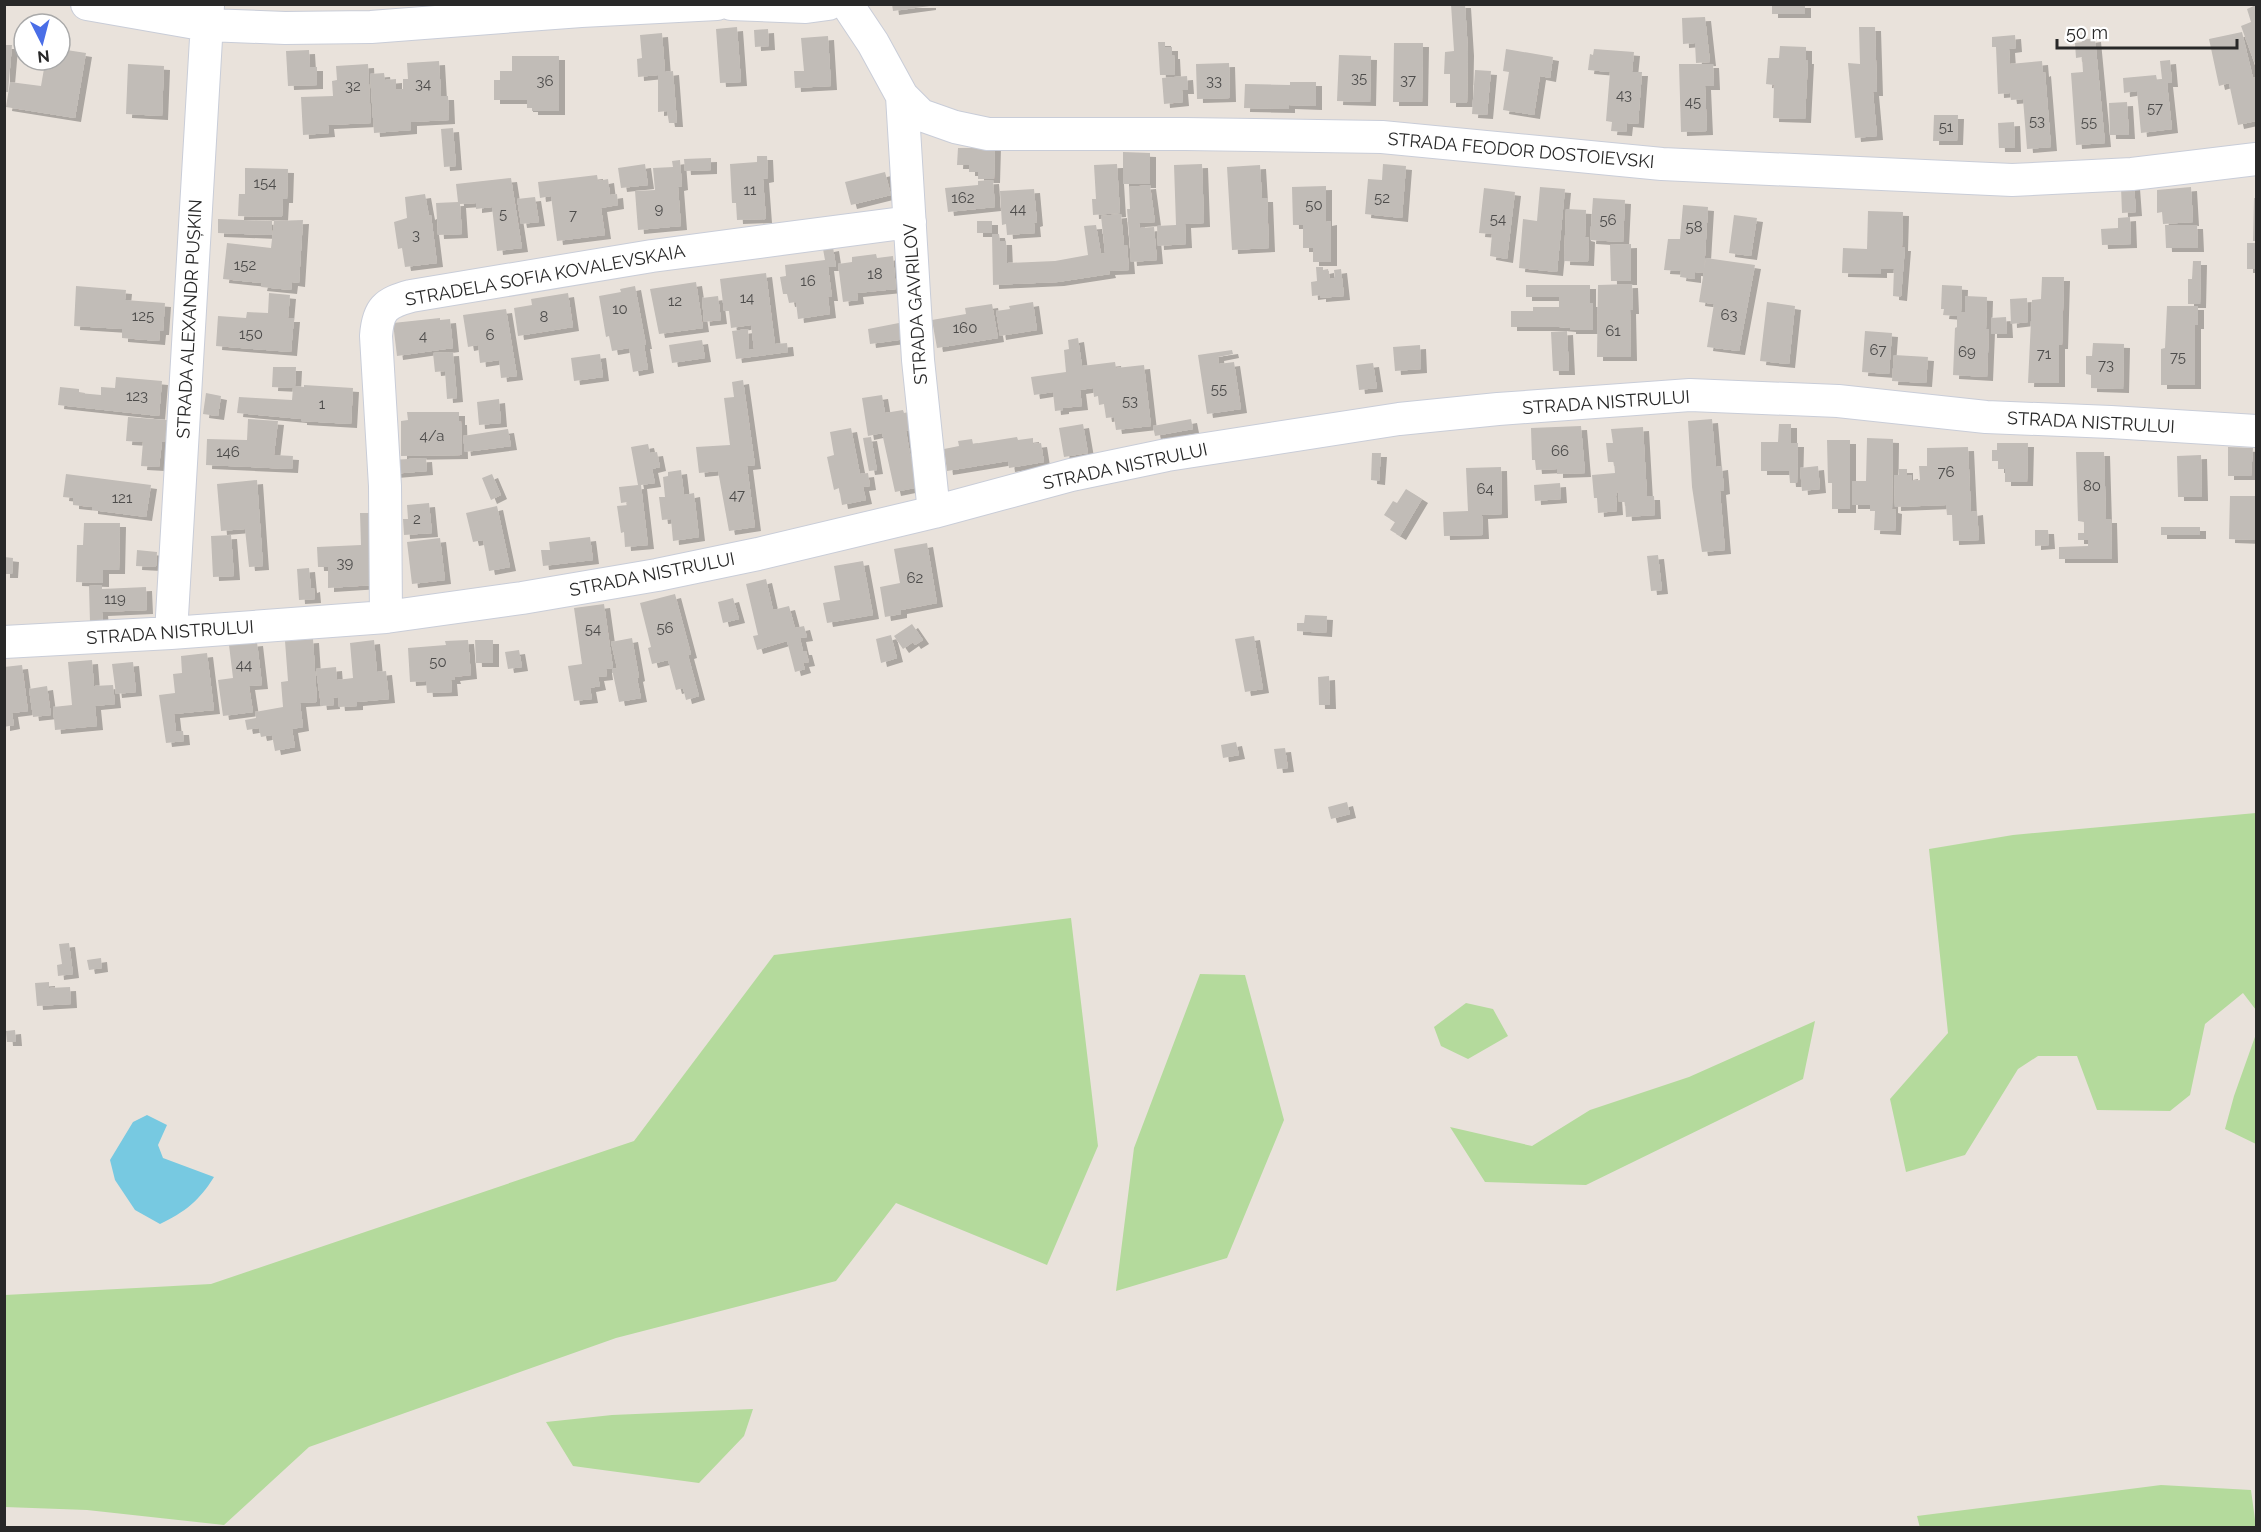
<svg xmlns="http://www.w3.org/2000/svg" width="2261" height="1532" viewBox="0 0 2261 1532" font-family="Raleway,sans-serif">
	<defs>
		<filter id="shadow"><feDropShadow dx="6" dy="4" stdDeviation="0" flood-color="#0004"/></filter>
	</defs>
	<rect width="100%" height="100%" fill="#e9e2db"/>
	<path fill="#b4da9c" d="M2256,813v197l-13,-17 -38,31 -15,71 -20,16 -73,-1 -20,-54h-39l-20,13 -53,86 -59,17 -16,-73 58,-66 -19,-184 84,-14z
		M1071,918l27,228 -51,119 -151,-62 -60,78 -220,57 -307,109 -85,78 -137,-15 -82,-3v-212l206,-11 423,-143 140,-186z
		M1200,974l45,1 39,145 -57,138 -111,33 18,-143z
		M1466,1003l27,6 15,27 -40,23 -27,-13 -7,-19z
		M1815,1021l-12,58 -217,106 -101,-3 -35,-55 82,19 58,-36 99,-33z
		M2256,1034v110l-31,-15 9,-33z
		M753,1409l-9,27 -45,47 -126,-17 -27,-44 66,-7z
		M2161,1485l90,5 5,37 -336,1 -3,-12z"/>
	<path fill="#77c9e1" d="M147,1115l20,10 -9,20 5,13 51,19c-15,24 -29,35 -54,47l-25,-14 -20,-30 -5,-20 23,-38z"/>
	<path fill="#c1bcb7" filter="url(#shadow)" d="M892,4h38v2l-37,5z
		M1451,4h14l3,48 -1,51h-17v-29h-6l1,-22 9,-1z
		M1772,4h33v10h-33z
		M2256,5v62l-15,-41 10,-4 -4,-13z
		M1705,17l5,45 -14,1 -1,-20 -12,1 -1,-26z
		M737,27l4,55 -21,1 -4,-54z
		M1859,27h16l2,65h-4l4,44 -22,2 -7,-75 12,1z
		M768,29l1,17 -14,1 -1,-17z
		M2242,32l11,46 3,-1v44l-18,4 -9,-42 -10,3 -10,-47z
		M662,33l3,39 8,-1 4,52h-8l-2,-12 -9,1v-37l-20,2 -1,-18 5,-1 -2,-23z
		M2015,35l1,13 -7,1 1,15 32,-3 1,12 2,-1 6,75 -24,2 -4,-50 -12,1 -1,-7 -12,1 -2,-47h-4v-10z
		M828,36l3,50 -36,2 -1,-17h10l-3,-33z
		M2095,38l10,105 -29,2 -5,-72 12,-1 -1,-15 -6,1 -1,-15 7,-1 -1,-2z
		M1158,42h7v5h7v8h2l1,20h-15z
		M1394,43h29l-1,59h-29z
		M4,45h8l-4,47h-4z
		M1780,46l26,1v13h2l-3,59 -32,-1 1,-33 -8,-1 2,-26h11z
		M60,49l26,4 -11,65 -69,-11 4,-25 31,4 4,-23 4,1 1,-4h10z
		M1506,49l47,8 -3,21 -10,-2 -6,39 -31,-5 6,-38 -6,-1z
		M1594,49l40,3 -2,20h10l-4,52 -11,-1 -1,9 -15,-1 1,-9 -6,-1 4,-49 -22,-2 2,-16 3,1z
		M309,50l1,17h7v18l-29,1 -2,-35z
		M1339,55l32,1 -1,46 -33,-1z
		M512,56h47v55h-27v-3h-5v-8h-33v-20h6v-9h12z
		M2170,60l2,23h-5l5,46 -31,4 -4,-42 -13,2 -1,-15 33,-3 1,5 5,-1 -2,-18z
		M439,61l2,35h7l1,24 -38,2v8l-37,3 -4,-59 14,-1 1,7 11,-1v10h7v-10h5l-1,-16z
		M1229,63l1,35 -33,1 -1,-35z
		M128,64l36,2 -2,50 -36,-2z
		M368,64l3,59 -43,2 1,8 -26,2 -2,-38 32,-1 -1,-15 5,-1 -1,-14z
		M1679,64h34l1,22h-9l2,45 -26,1z
		M1475,70l16,1 -4,44 -15,-1z
		M1187,76l1,14h-6l1,12 -19,2 -2,-26z
		M1290,82h26v24l-27,-1v4l-45,-1 1,-24 45,1z
		M2127,102l2,33h-19l-1,-32z
		M1934,115h24l-1,26h-24z
		M2014,122l1,26h-16l-1,-25z
		M453,128l3,38 -12,1 -3,-38z
		M977,144h18l-1,35h-16v-7h-9v-7h-12l1,-17h19z
		M1123,152l27,1v31h-27z
		M757,156h10l1,22 -5,1 3,40 -29,1 -1,-17h-4l-2,-39 27,-2z
		M711,158v12l-26,1 -1,-12z
		M680,160l2,26 -4,1 3,39 -43,4 -3,-39 20,-1 -2,-22 20,-1 -1,-6z
		M645,164l3,21 -27,3 -3,-20z
		M1117,164l3,49 -27,2 -1,-16h4l-2,-34z
		M1202,164l2,59 -19,1 1,20 -28,2 -1,-20 19,-1 -2,-60z
		M1383,164l23,2 -4,52 -37,-4 3,-35 14,1z
		M1260,165l2,33h5l2,50 -37,2 -5,-83z
		M245,168l43,1 -1,30h-4l-1,18 -44,-1 1,-22h6z
		M885,172l6,23 -40,10 -6,-23z
		M597,175l1,6 10,-2 2,16 7,-1 1,11 -17,3 4,27 -48,6 -6,-45 -11,2 -2,-16z
		M511,178l11,70 -25,3 -5,-44 -16,2v-6l-16,1 2,30 -24,1 -2,-32 22,-1 -2,-18z
		M993,180l2,27 -47,5 -3,-24 33,-3v-4z
		M1150,185l5,37 -16,1 1,5 14,-1 3,33 -26,2 -4,-53h3l-1,-22z
		M2134,185l2,27 -14,1 -1,-26z
		M1326,186v36l5,-1v41h-18v-14h-10v-23h-10l-1,-38z
		M1540,187l25,2 -8,83 -38,-4 4,-49 14,2z
		M2191,187l2,35 -30,2 -1,-12 -5,1v-23z
		M1484,188l31,4 -8,67 -17,-3 2,-22 -13,-1z
		M1034,189l3,33 -3,1 1,10 -28,2 -1,-11 -4,1 -2,-34z
		M425,194l4,22 2,-1 6,48 -32,4 -3,-19 -4,1 -4,-27 13,-4 -2,-21z
		M535,197l4,25 -18,2 -4,-25z
		M1593,198l32,2 -2,42 -33,-2z
		M2254,198h2v43h-3z
		M1683,205l25,2 -4,66 -9,-1v7l-15,-2 1,-6 -17,-1 4,-31h12z
		M1566,209l20,1 -1,27 4,1 -1,24 -24,-1z
		M1868,211l35,1 -1,35h3l-4,50 -8,-1 1,-27h-13v5l-39,-1 1,-25 24,1z
		M1121,214l3,31h3l2,25 -20,1 1,3 -52,8 -65,3 -1,-51h7l1,7h6l1,22 48,-2 33,-6 -4,-29 12,-1 5,29 4,-1 -4,-37z
		M1734,215l23,3 -6,38 -22,-3z
		M2130,217l1,27 -29,1 -1,-16 17,-1v-10z
		M218,219l54,2v14l-54,-2z
		M303,220l-4,63 -7,-1 -1,8 -30,-3 1,-4 -39,-4 4,-36 44,5 3,-27z
		M977,221h15v12h-15z
		M2165,225h32l1,23h-32z
		M2247,243h9v26h-9z
		M1631,244v37h-20l-1,-36z
		M833,247l3,20h-8l4,30h-4l2,17 -32,5 -2,-17 -7,1 -2,-9h-4l-3,-17 6,-1 -1,-11 40,-5 -2,-11z
		M876,254l1,4 16,-2 3,33 -39,4 1,7 -15,2 -5,-38 14,-2v-5z
		M1706,258l49,7 -16,86 -32,-4 7,-43 -15,-2z
		M2193,261h8l-1,43h-12v-25h4z
		M1316,267h7v3l5,-1 2,10 5,-1 -1,-8 7,-1 3,27 -24,2v-3l-8,1 -1,-14 6,-1z
		M766,273l9,71 12,-1 1,9 -52,7 -4,-28 16,-2 1,21 5,-1 -3,-24 -20,3 -2,-17h-5l-4,-32z
		M2042,277h22l-2,68h-3v38h-31l4,-83 9,-1z
		M696,282l7,46 -44,6 -9,-45z
		M1632,284l1,26h-3l1,47h-34l1,-72z
		M1526,285h64v18h3v27h-23v-2l-11,-1h-48v-16h22v-4h26v-10h-33z
		M1942,285l20,1 -1,26h4v-16l22,1 -1,32h3l-2,48 -34,-2 2,-47 2,-1v-11l-14,-1 1,-6h-3z
		M76,286l50,4 -1,10 40,3 -2,28h-3l-1,10 -37,-3v-9l-48,-3z
		M635,286l11,59h-2l4,24 -15,3 -4,-24 -17,3 -3,-15 -3,1 -7,-41 22,-4 -1,-3z
		M269,293l21,2 -2,23h6l-3,34 -75,-6 2,-30 28,2 1,-6 21,1z
		M568,293l5,34 -55,9 -4,-28 18,-3 -1,-6z
		M718,296l3,24 -17,2 -2,-24z
		M2027,298l1,24 -17,2 -1,-25z
		M1033,302l4,28 -37,6 -4,-25 14,-2 -1,-3z
		M1767,302l28,4 -6,58 -29,-3z
		M992,304l6,34 -61,10 -5,-28 34,-6 -1,-6z
		M2167,306h31v19h-3v60h-34v-36l4,-1z
		M506,309l11,67 -16,2 -2,-18 -19,3 -2,-18 -10,2 -5,-32z
		M2006,317l1,17h-16v-16z
		M440,318v2l10,-1 3,29 -56,8 -4,-33z
		M904,322l2,17 -36,5 -2,-15z
		M1567,331l2,40h-16l-2,-39z
		M1865,331l27,2 -3,41 -27,-2z
		M1078,338l4,28 33,-4 1,6 28,-3 7,61 -35,4 -2,-13 -8,1 -2,-14 -5,1 -1,-9 -4,1 -1,-9 -13,2 2,16 -19,2v2l-8,1 -2,-19 -19,3 -3,-18 35,-5 -2,-22 5,-1 -1,-9z
		M702,340l3,18 -33,5 -3,-18z
		M2093,343l31,1 -1,45 -32,-1v-13l-5,-1v-18h6z
		M1420,345l1,24 -26,2 -2,-24z
		M1232,350l1,4 -15,3 1,7 15,-2 7,47 -34,5 -9,-59z
		M453,352l4,46 -10,1 -2,-28 -10,1 -2,-19z
		M600,354l3,23 -29,4 -3,-23z
		M1894,355l34,2 -2,26 -34,-2z
		M1373,363l4,25 -18,2 -3,-25z
		M273,367h23l-1,19 9,1v-2l49,3 -2,36 -50,-3v-2l-64,-6 2,-16 53,3 1,-12 -21,-1z
		M116,377l46,4 -3,35 -101,-11 2,-18 19,2v4l22,2v-8l14,1z
		M743,380l12,85 -8,1 8,61 -26,4 -11,-60 -19,2 -3,-26 34,-2 -6,-47 10,-1 -2,-15z
		M206,393l15,3 -3,20 -15,-2z
		M882,395l3,18 18,-3 1,3 9,-2 3,18 -10,2 5,28 8,-2 5,29 -29,6 -13,-59 -14,3 -6,-38z
		M499,399l2,24 -22,2 -2,-23z
		M407,412h52v9h2l1,34 -61,1v-35l7,-1z
		M128,417l39,3 -2,22h-3l-3,25 -18,-1 2,-24 -17,-1z
		M248,419l30,2 -4,34 19,1 -1,13 -86,-4 1,-26 40,1z
		M1191,419l2,10 -38,7 -2,-10z
		M1712,419l4,48 6,-1 2,24 -4,1 5,59 -23,2 -10,-65 -4,-66z
		M1083,424l5,29 -24,4 -5,-29z
		M1779,424h12v19h7l-1,40h-7l-1,-12h-28v-29h17z
		M1581,426l4,47 -28,1v-5l-21,1 -1,-10h-3l-1,-32z
		M1643,427l4,69h7l1,19 -29,2 -1,-15h-6l-1,-12 -2,6 1,15 -19,2 -1,-15h-3l-2,-23 23,-2 -1,-11h-6l-2,-19h7l-2,-14z
		M851,428l9,46 8,-1 2,13 -7,1 3,13 -24,5 -3,-17 -5,2 -7,-33 7,-2 -4,-23z
		M508,429l3,17 -46,6 -2,-16z
		M871,437l6,33 -8,1 -6,-33z
		M1017,437l1,3 15,-2v6l8,-1 3,19 -35,6 -1,-7 -61,10 -3,-22 15,-3 -1,-5 14,-2 1,5z
		M1867,438l26,1 -1,70 4,1 -1,21 -21,-1 1,-19h-5v-6h-18v-24h14z
		M1827,440h23v69h-18v-26h-4z
		M1997,443h31l-1,39h-22v-13h-7v-8h-6v-11h5z
		M648,444l2,9 7,-1 3,15 -8,2 3,14 -14,2 7,60 -23,2 -1,-15 -3,1 -4,-27 11,-1 -1,-3 -6,1 -2,-16 19,-2 -7,-38z
		M1968,447l3,65 6,-1 2,29 -26,1 -1,-26h-5l-1,-10 -51,2 -1,-32h5l-1,-6h9v7l5,-1v6l8,-1 -1,-14h8v-18z
		M2228,447l25,1 -2,28h-23z
		M2076,452h28l2,67h5l1,40h-53v-12l29,-1v-6h-10v-7h6v-11l-6,-1z
		M1372,453h9l-2,28 -8,-1z
		M2201,455l1,42h-24l-1,-41z
		M426,458l1,13 -35,3 -1,-14z
		M1818,466l2,23 -18,2 -2,-23z
		M1501,467l1,47 -20,1 1,20 -39,1 -1,-24 25,-1 -2,-43z
		M681,470l3,25 10,-2 5,44 -26,4 -2,-22 -9,1 -3,-23h6l-2,-20 5,-1v-4z
		M66,474l85,11 -5,32 -54,-7v-3l-19,-2v-7l-10,-1z
		M492,474l9,21 -10,5 -9,-22z
		M257,480l6,86 -14,1 -4,-38 -24,2 -4,-47z
		M1560,483l1,16 -26,2 -1,-16z
		M1406,489l16,10 -22,37 -10,-6 5,-8 -11,-7 9,-14 4,2z
		M2230,496h26v44l-27,-1z
		M429,503l3,30 -28,2 -1,-16h5l-1,-14z
		M497,506l13,61 -21,4 -6,-31 -10,2 -7,-29z
		M360,513h11l3,72 -46,3v-21h-10l-1,-20 44,-2z
		M84,523h36l-1,47h-16v13l-27,-1 1,-37h6z
		M2161,527h39v8h-39z
		M2035,530h13l1,15 -14,1z
		M231,535l3,41 -21,1 -2,-41z
		M590,537l3,23 -50,6 -2,-16h9l-1,-8z
		M440,538l5,42 -33,4 -5,-42z
		M927,543l10,60 -36,7v4l-16,3 -5,-30 20,-4 -6,-34z
		M137,550l20,2 -1,15 -20,-1z
		M1658,555l4,35 -11,1 -4,-35z
		M4,557l9,1 -1,16h-8z
		M863,561l10,54 -46,8 -4,-20 17,-3 -6,-34z
		M309,568l2,21 3,-1 1,11 -16,1 -2,-31z
		M766,579l7,31 16,-4 6,22 9,-2 3,11 -7,1 3,13h3l3,11 -6,1 2,6 -10,3 -8,-31 -30,9 -4,-14 5,-1 -12,-51z
		M102,585v4l44,-2 1,23 -45,2 1,10 -13,1 -1,-37z
		M675,594l16,60 -3,1 11,41 -13,4 -3,-12 -7,2 -8,-30 -16,4 -4,-16 3,-1 -11,-44z
		M733,598l6,21 -16,4 -5,-21z
		M604,604l9,64 -7,1 1,7 -9,1 2,9 -10,2 2,11 -18,2 -6,-35 14,-2 -8,-56z
		M1305,615l22,1 -1,17 -29,-2v-8h7z
		M912,624l11,16 -8,5 -2,-3 -10,7 -9,-13z
		M891,635l6,23 -16,5 -5,-24z
		M1254,636l9,53 -18,3 -10,-53z
		M632,638l7,39 -2,1 4,20 -22,4 -7,-33 5,-1 -6,-26z
		M313,639l4,63 -17,1 3,24 -11,2 3,18 -20,4 -3,-16 -11,2 -2,-9 -12,2 -2,-10 11,-2 -1,-6 28,-5 -2,-25 7,-1 -3,-40z
		M374,640l3,32 9,-1 3,28 -32,3v4l-18,1 -1,-10 -5,1 1,7 -13,1 -5,-37 20,-2 1,13 16,-2 -3,-35z
		M468,640l3,35 -17,2 1,3h-4l1,12 -25,1 -1,-12 -16,1 -2,-34 38,-3 -1,-4z
		M475,640h18v23h-17z
		M257,642l5,43 -13,1 4,26 -30,4 -5,-36 15,-2 -4,-33z
		M519,650l3,17 -14,2 -3,-17z
		M207,653l7,57 -40,4 2,17h7l1,10 -18,2 -7,-48 16,-2 -2,-19 9,-1 -1,-17z
		M92,660l2,26 19,-1 2,19 -20,2 2,20 -42,4 -2,-23 19,-2 -4,-43z
		M133,662l3,30 -20,2 -4,-30z
		M22,665l6,46 -16,2 2,12 -10,2v-60z
		M1329,676l1,29h-11l-1,-28z
		M47,686l4,29 -18,2 -4,-28z
		M1236,742l3,13 -16,3 -2,-13z
		M1285,748l3,20 -11,1 -3,-20z
		M1347,802l3,12 -19,5 -3,-12z
		M69,943l4,31 -15,2 -1,-11 5,-1 -3,-20z
		M101,958l1,10 -13,2 -2,-10z
		M49,982v6l21,-1 1,17 -34,2 -2,-23z
		M15,1030l1,12h-9l-1,-11z"/>
	<g fill="none" stroke-linecap="round" stroke-linejoin="round">
		<g stroke="#c9cdd8" stroke-width="34">
			<path id="minor" d="M87,4l120,21 78,3 86,-1 210,-16 136,-7
				M731,4l75,3 22,-3
				M847,4l26,39 29,53 19,19 34,12 33,7h197l197,3 280,27 350,16 120,-6 124,-15
				M902,96l16,264 16,152
				M386,617l-1,-131 -9,-150c2,-27 9,-33 35,-40l241,-40 258,-34
				M171,633l37,-628
				M4,642l167,-9 215,-16 136,-19 135,-23 101,-21 176,-42 137,-37 96,-20 232,-36 99,-10 192,-14 148,6 148,16 125,5 145,9"/>
		</g>
		<use href="#minor" stroke="#fff" stroke-width="32"/>
	</g>
	<g text-anchor="middle" dominant-baseline="central" stroke-width="6" stroke-linejoin="round" paint-order="stroke">
		<g font-size="15" fill="#4e4d4c">
			<text x="1359" y="78">35</text>
			<text x="1408" y="80">37</text>
			<text x="545" y="81">36</text>
			<text x="1214" y="81">33</text>
			<text x="423" y="84">34</text>
			<text x="353" y="86">32</text>
			<text x="1624" y="95">43</text>
			<text x="1693" y="102">45</text>
			<text x="2155" y="108">57</text>
			<text x="2037" y="121">53</text>
			<text x="2089" y="122">55</text>
			<text x="1946" y="127">51</text>
			<text x="265" y="183">154</text>
			<text x="750" y="190">11</text>
			<text x="963" y="198">162</text>
			<text x="1382" y="198">52</text>
			<text x="1314" y="205">50</text>
			<text x="659" y="209">9</text>
			<text x="1018" y="209">44</text>
			<text x="503" y="214">5</text>
			<text x="573" y="215">7</text>
			<text x="1498" y="219">54</text>
			<text x="1608" y="220">56</text>
			<text x="1694" y="227">58</text>
			<text x="416" y="235">3</text>
			<text x="245" y="265">152</text>
			<text x="875" y="274">18</text>
			<text x="808" y="281">16</text>
			<text x="747" y="298">14</text>
			<text x="675" y="301">12</text>
			<text x="620" y="309">10</text>
			<text x="1729" y="315">63</text>
			<text x="143" y="316">125</text>
			<text x="544" y="317">8</text>
			<text x="965" y="328">160</text>
			<text x="1613" y="331">61</text>
			<text x="251" y="334">150</text>
			<text x="490" y="335">6</text>
			<text x="423" y="336">4</text>
			<text x="1878" y="350">67</text>
			<text x="1967" y="352">69</text>
			<text x="2044" y="354">71</text>
			<text x="2178" y="357">75</text>
			<text x="2106" y="365">73</text>
			<text x="1219" y="389">55</text>
			<text x="137" y="396">123</text>
			<text x="1130" y="401">53</text>
			<text x="322" y="404">1</text>
			<text x="432" y="436">4/a</text>
			<text x="1560" y="451">66</text>
			<text x="228" y="452">146</text>
			<text x="1946" y="472">76</text>
			<text x="2092" y="486">80</text>
			<text x="1485" y="489">64</text>
			<text x="737" y="495">47</text>
			<text x="122" y="498">121</text>
			<text x="417" y="519">2</text>
			<text x="345" y="563">39</text>
			<text x="915" y="578">62</text>
			<text x="115" y="599">119</text>
			<text x="665" y="628">56</text>
			<text x="593" y="629">54</text>
			<text x="438" y="662">50</text>
			<text x="244" y="665">44</text>
		</g>
		<g font-size="18" fill="#282828" stroke="#fff">
			<text transform="translate(1521 150) rotate(5)">STRADA FEODOR DOSTOIEVSKI</text>
			<text transform="translate(545 275) rotate(-10)">STRADELA SOFIA KOVALEVSKAIA</text>
			<text transform="translate(915 304) rotate(-94)">STRADA GAVRILOV</text>
			<text transform="translate(189 319) rotate(-87)">STRADA ALEXANDR PUȘKIN</text>
			<text transform="translate(1606 402) rotate(-4)">STRADA NISTRULUI</text>
			<text transform="translate(2091 422) rotate(3)">STRADA NISTRULUI</text>
			<text transform="translate(1125 466) rotate(-12)">STRADA NISTRULUI</text>
			<text transform="translate(652 574) rotate(-11)">STRADA NISTRULUI</text>
			<text transform="translate(170 632) rotate(-4)">STRADA NISTRULUI</text>
		</g>
	</g>
	<rect width="2261" height="1532" fill="none" stroke="#282828" stroke-width="12"/>
	<g transform="translate(42 42) rotate(174)"><circle r="28" fill="#ffffff" stroke="#a9a9a9" stroke-width="1.5"/>
	<path d="M0-4.5L10 22L0 15L-10 22Z" fill="#4a6ee7"/>
	<text y="-9" font-size="16" font-weight="bold" text-anchor="middle" fill="#282828">N</text>
	</g>
	<path d="M2057 39v9h180v-9" fill="none" stroke="#282828" stroke-width="3"/>
	<text x="2066" y="39" font-size="18" fill="#282828" stroke="#ffffff" stroke-width="4.5" paint-order="stroke">50 m</text>
</svg>
